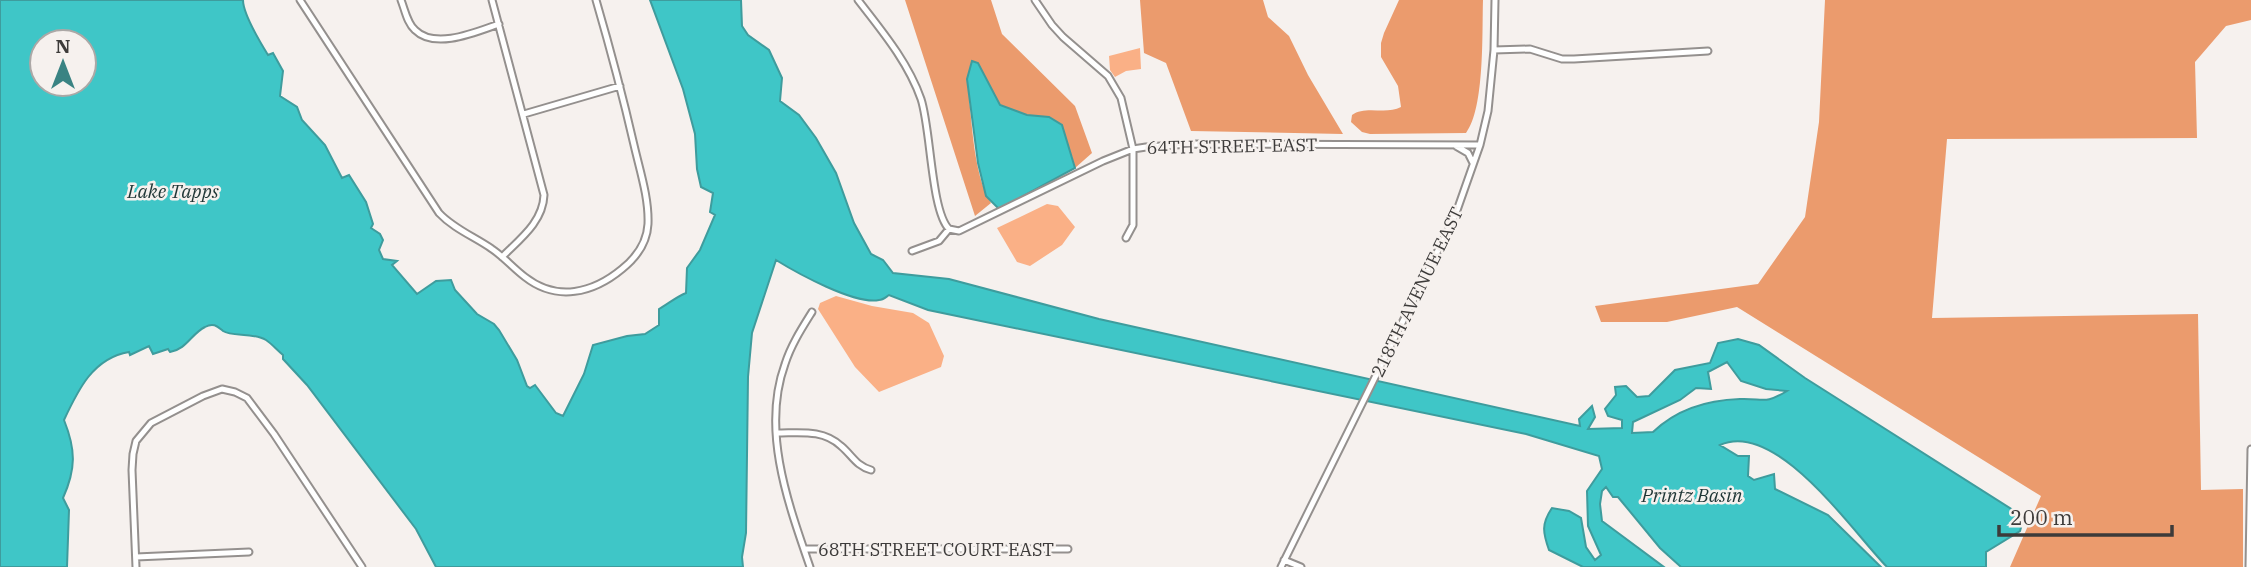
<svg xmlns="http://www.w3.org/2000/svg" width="2251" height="567" viewBox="0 0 2251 567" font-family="'IBM Plex Serif',serif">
	<rect width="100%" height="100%" fill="#f6f1ee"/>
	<path fill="#fab086" d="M1140,48l1,21 -15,2 -11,6 -5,-7 -1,-14z
		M1047,204l11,2 17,21 -13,18 -32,21 -13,-4 -20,-34z
		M836,296l36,10 41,7 16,10 15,33 -3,11 -62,25 -24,-25 -37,-58 2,-6z"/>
	<path fill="#eb9b6d" d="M905,0h86l11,34 73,72 17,47 -17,15 -3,-12 -23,-39 -22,-2 -27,-10 -22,-42 -11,16c5,35 5,94 24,124l-16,13z
		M1140,0h123l5,17 21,19 19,39 35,59 -152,-3 -25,-68 -22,-10z
		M1399,0h84c-1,32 2,108 -17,133l-96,1 -8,-2 -11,-10 1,-7c13,-10 34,0 49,-8l-3,-21 -17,-29v-14l3,-10z
		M1825,0h426v20l-25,6 -31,36 2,76 -250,1 -15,179 266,-4 3,176 42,-1v78h-233l31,-71 -304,-189 -70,15h-66l-6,-16 163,-22 47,-67 14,-95z"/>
	<path fill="#3fc6c7" stroke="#3e9c9d" stroke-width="2" fill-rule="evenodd" d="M0,0h243c0,13 17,42 25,55l5,-2 10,18 -3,25 17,11 5,13 23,25 17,33 7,-3 17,27 7,22 -2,4 9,6 3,6 -4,10 4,9 14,2 -5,4 25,29 19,-13 15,-1 4,10 22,24 17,10 5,6 18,30 10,26 3,2 5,-3 21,28 7,3 21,-42 9,-29 34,-9 18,-2 14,-9v-16c9,-5 17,-12 27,-16l1,-25 13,-18 15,-35 -5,-3 3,-19 -12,-6 -4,-18 -2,-35 -12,-45 -33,-89h91l1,26 6,9 21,15 13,28 -2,23 19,14 17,23 20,35 18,50 17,31 12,6 10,13 56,6 150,40 481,107 -1,-7 13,-13 3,11 -7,12 34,-1v-8l-14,-4 -3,-7 11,-14 -1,-8 11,-1 11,11 12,-1 26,-26 35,-7 8,-20 20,-4 21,6 46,33 219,139 -4,14 -34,21v15h-99c-35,-36 -111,-148 -167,-122l18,11h11l-1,20 6,4 20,-6 1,15 53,26 53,52h-200l-21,-19 -42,-51h-5l-7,-10 -4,4 -2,13 2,17 62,46h-81l-34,-17c-6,-17 -8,-26 3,-42l17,3 12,7 5,29 9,13 6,-5 -13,-29 -1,-35 15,-22 -3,-13 -73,-22 -598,-124 -39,-15c-3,2 -6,5 -10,5 -24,5 -82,-27 -103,-40l-24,73 -4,44 -2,156 -4,24 1,10h-307l-20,-38 -109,-144 -24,-26v-4c-6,-5 -11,-11 -17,-15 -13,-8 -34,-3 -43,-9 -5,-4 -9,-9 -18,-4 -14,7 -18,22 -35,25l-2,-3 -15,5 -4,-8 -19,9 -1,-3c-36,6 -51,38 -65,68 12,30 12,49 -1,78l6,12 -2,57h-67zM42,42h42v42h-42zM1727,362l14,19 25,8 21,2c-23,14 -23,7 -47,8 -33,1 -63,10 -87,33l-21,1 1,-11 47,-22 16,-12 15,1 -3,-17z
		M972,61l6,2 22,42 27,10 22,2 13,8 13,43 -76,41 -13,-13 -8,-33 -11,-84z"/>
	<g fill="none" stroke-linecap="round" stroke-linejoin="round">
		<g stroke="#94908e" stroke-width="9">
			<path id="minor" d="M300,0l139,213c15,16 36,24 53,36 12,8 21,19 33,28 32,25 68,16 97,-8 15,-12 25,-26 26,-45 1,-26 -8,-53 -14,-79 -11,-48 -24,-97 -38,-145
				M401,0c4,10 6,23 14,30 20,20 61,2 84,-6
				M492,0l52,195c-1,27 -24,44 -42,62
				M858,0c24,31 50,62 63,99 10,30 10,112 28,130
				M1035,0l17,25 11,12 45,39 13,22 12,51v76l-7,13
				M1494,50l36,-1 32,10h12l134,-8
				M524,114l96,-28
				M1456,146l12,7 5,10
				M912,251l27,-10 10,-12 10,2 144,-70 30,-12 13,-2 44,-3 290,1
				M777,433c23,0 46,-4 64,13 11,9 15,20 30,24
				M804,549h264
				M136,557l113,-5
				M1284,560l17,7
				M136,567l-4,-97 1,-16 3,-13 15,-18 52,-27 19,-7 13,3 12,6 27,36 88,133
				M810,567c-22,-64 -49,-137 -25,-203 6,-19 17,-36 27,-52
				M1281,567l174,-351 25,-71 8,-34 6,-61 1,-50
				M2249,567l2,-118"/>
		</g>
		<use href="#minor" stroke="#fff" stroke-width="5"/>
	</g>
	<g text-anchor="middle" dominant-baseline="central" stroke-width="5" stroke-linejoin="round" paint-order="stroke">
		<g font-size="18" fill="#3d3b3a" stroke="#f6f1ee">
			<text transform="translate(1232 146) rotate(-1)">64TH STREET EAST</text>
			<text transform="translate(1417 292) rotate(-64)">218TH AVENUE EAST</text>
			<text x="936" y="549">68TH STREET COURT EAST</text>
		</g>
		<g font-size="19" font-style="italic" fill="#1f3636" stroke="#f6f1ee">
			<text x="173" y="191">Lake Tapps</text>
			<text x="1692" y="495">Printz Basin</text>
		</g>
	</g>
	<g transform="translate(63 63)"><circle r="33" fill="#f6f1ee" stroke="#aca8a6" stroke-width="2"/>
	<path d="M0-5L12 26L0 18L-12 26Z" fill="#3a8383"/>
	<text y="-10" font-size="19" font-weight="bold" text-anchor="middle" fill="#3d3b3a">N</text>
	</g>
	<path d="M1999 525v10h173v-10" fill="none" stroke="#3d3b3a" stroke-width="3.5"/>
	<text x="2010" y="525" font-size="21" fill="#3d3b3a" stroke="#f6f1ee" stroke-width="5" paint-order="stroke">200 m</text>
</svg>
